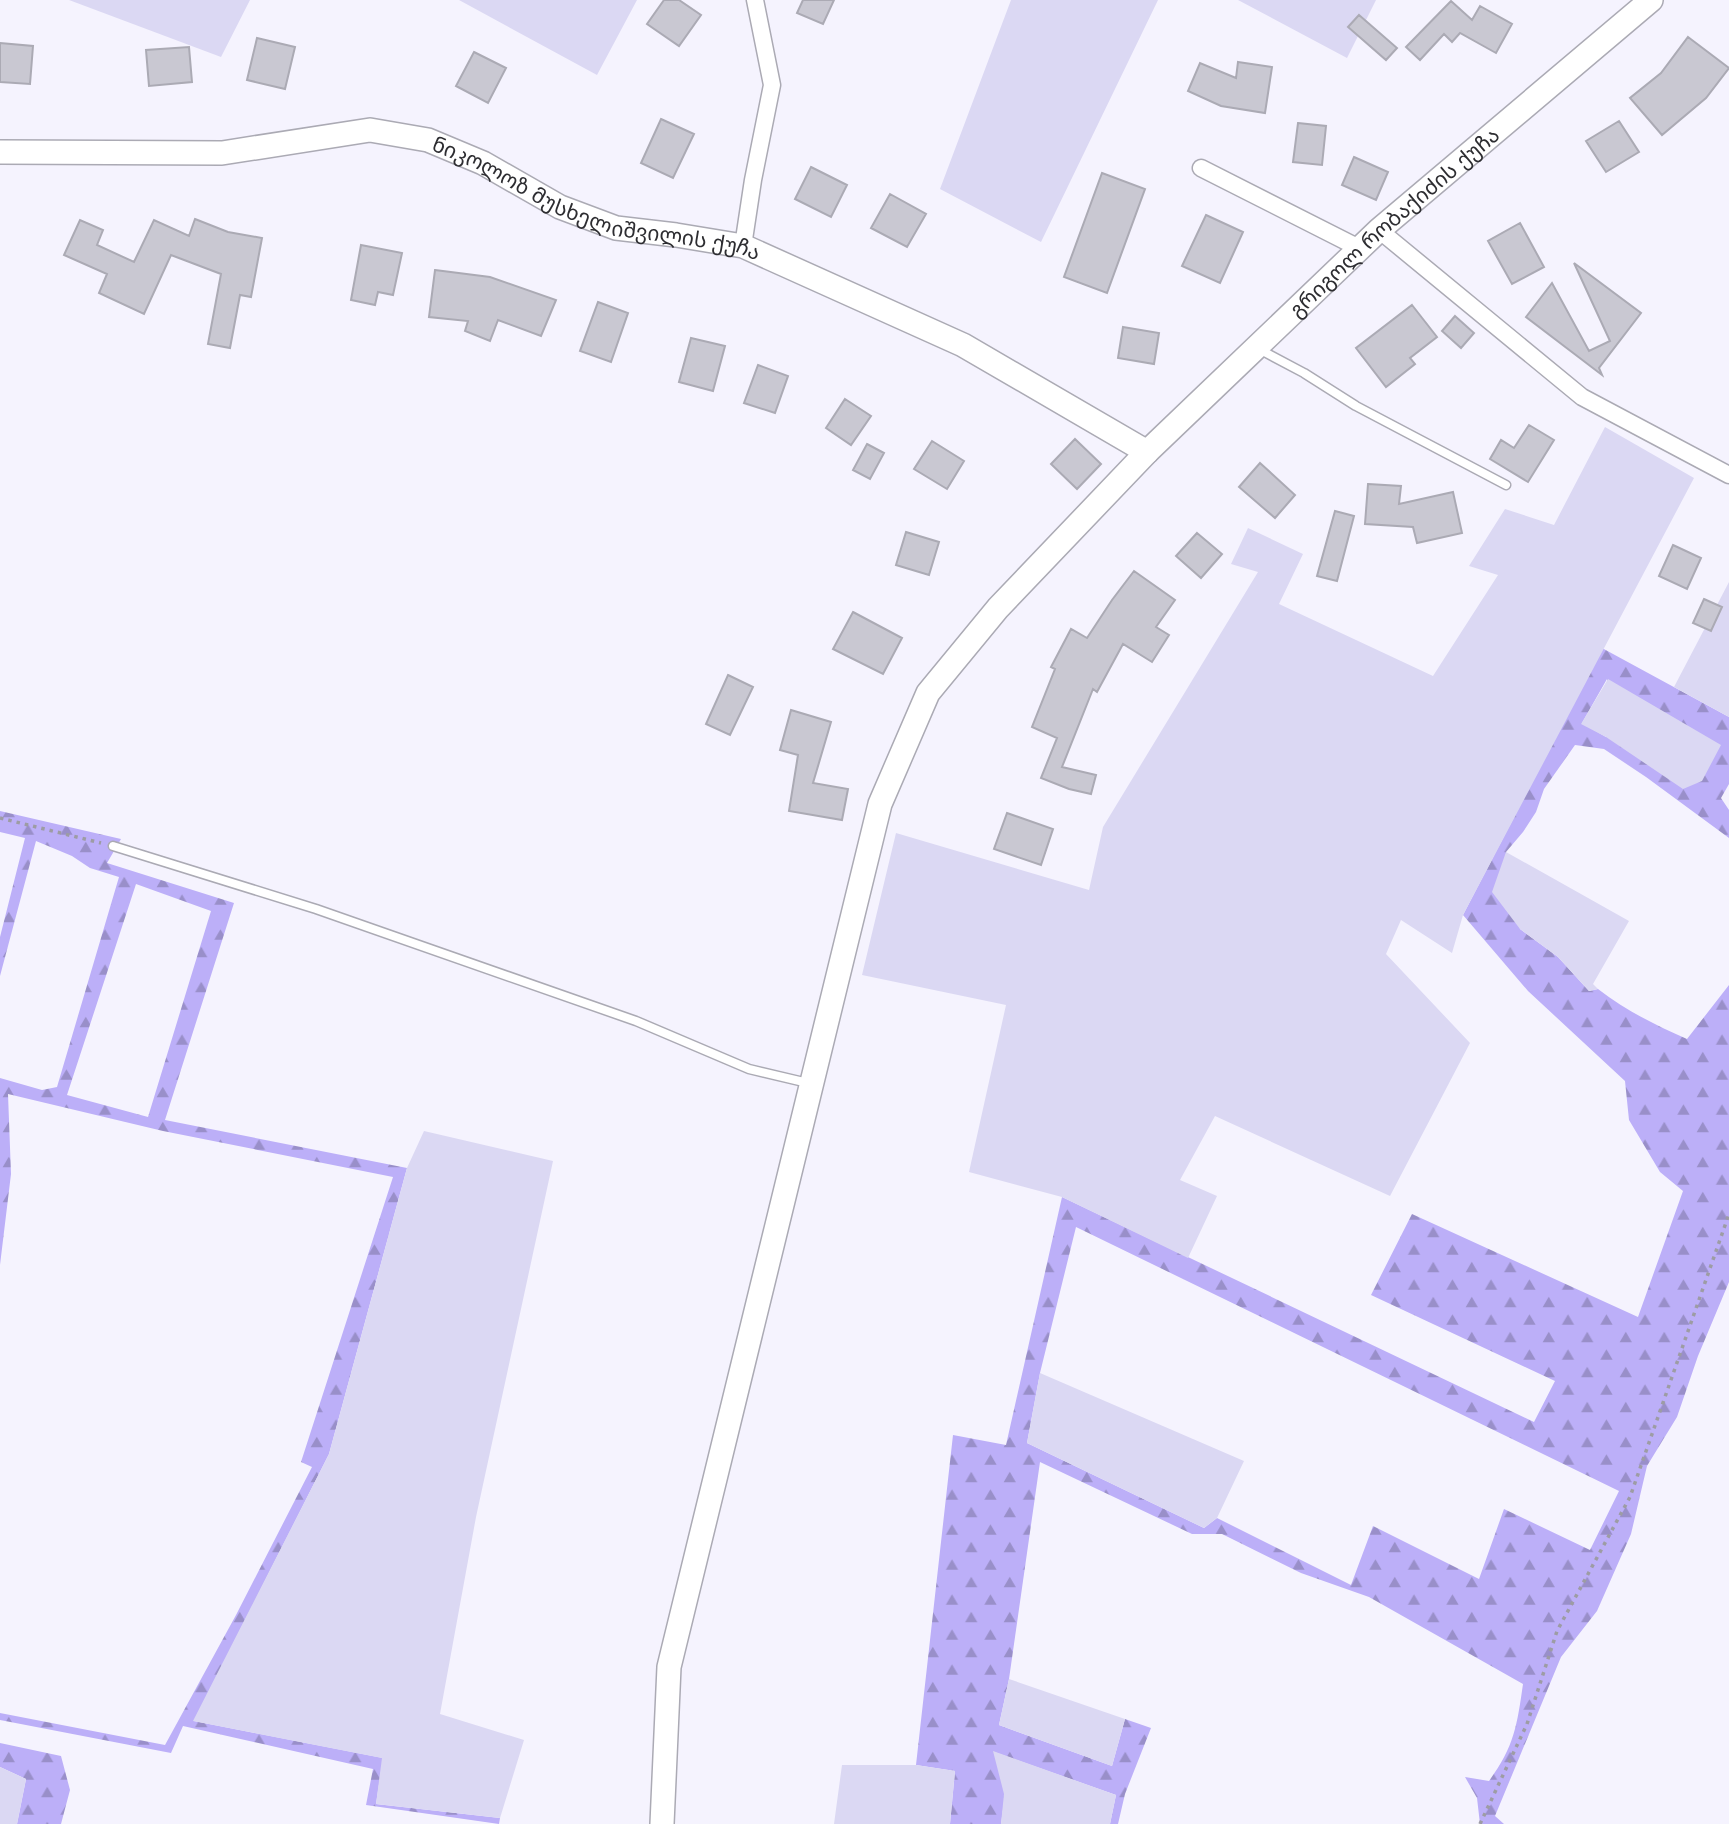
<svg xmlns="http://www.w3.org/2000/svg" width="1729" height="1824" viewBox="0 0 1729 1824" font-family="Inter,'Noto Sans Georgian',sans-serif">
	<defs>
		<pattern id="forest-firs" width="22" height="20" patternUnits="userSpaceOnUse" patternTransform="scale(1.75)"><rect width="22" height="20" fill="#bcaff8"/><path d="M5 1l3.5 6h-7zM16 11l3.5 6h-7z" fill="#998fc9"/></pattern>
	</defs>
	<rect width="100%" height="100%" fill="#f5f3fe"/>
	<path fill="url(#forest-firs)" fill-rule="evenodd" d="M1602,648l127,69v67l-8,14 8,12v28l-83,-61 -42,-28 -29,-4 -31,44 -8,23 -13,20 -17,20 14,77 38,28 31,34 9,-2c27,21 57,36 89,50l42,-54v297l-31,74 -21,61 -30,49 -16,68 -34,77 -36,46 -66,159 9,8h-24l-3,-26 -12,-21 24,4c25,-34 28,-55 34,-97l-154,-87 -68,-24 -79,-39h-30l-152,-72 -31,217 -10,46 113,41 13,-47 26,9 -26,66 -7,30h-8l6,-29 -122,-43 11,42 -4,30h-51l5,-53 -39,-6 37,-330 53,10 56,-248 472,225 21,-41 -184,-86 41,-81 226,103 45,-126 -23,-19 -31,-52 -4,-39 -97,-90 -65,-76zM1607,679l-1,58 -24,-14zM1076,1227l543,264 -29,59 -86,-41 -25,70 -106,-53 -22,59 -134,-67 -13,10 -177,-85 13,-70z
		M0,811l121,28 -14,24 127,40 -69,217 242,48 -78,286 -135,267 189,37 -7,46 124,14 -1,6 -133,-19 7,-36 -190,-43 -12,27 -171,-33v-7l165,32 71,-130 76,-148 -11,-5 92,-285 -230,-46 -155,-37 3,80 -11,91v-187l42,12 15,-3 62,-210 -29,-9 -18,-12 -36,-15 -36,135v-39l25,-99 -25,-6zM136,884l75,27 -63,206 -81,-22z
		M0,1743l61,13 9,34 -9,34h-44l9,-45 -26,-12z"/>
	<path fill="#dbd8f3" d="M69,0h181l-29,57z
		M459,0h178l-40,75z
		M1011,0h147l-117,242 -101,-53z
		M1238,0h138l-29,58z
		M1605,427l89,51 -231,437 -11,38 -51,-33 -15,34 84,89 -80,153 -175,-80 -35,64 37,16 -29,62 -126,-61 -93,-25 37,-167 -144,-30 34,-142 193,57 14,-63 155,-255 -27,-8 17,-36 55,26 -24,50 154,72 65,-101 -29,-9 36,-57 49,16z
		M1729,582v135l-55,-30z
		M1608,679l113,66 -19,36 -19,8 -77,-52 -25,-13z
		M1506,852l123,69 -36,63 5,5 -9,2 -31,-34 -38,-28 -28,-37z
		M424,1131l129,30 -77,356 -36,197 84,26 -24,78 -124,-14 6,-46 -189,-37 136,-267 78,-286z
		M1040,1373l204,88 -27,57 -13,10 -177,-85z
		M1009,1679l116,40 -13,47 -113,-41z
		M993,1751l123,44 -6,29h-109l3,-30z
		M842,1765h74l39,6 -5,53h-116z
		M0,1767l26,12 -9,45h-17z"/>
	<path fill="#c9c8d2" stroke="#abaab4" stroke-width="2" d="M664,0h15l22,15 -22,31 -32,-22z
		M803,0h31l-11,24 -26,-11z
		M1451,1l21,19 8,-14 32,18 -16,29 -36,-20 -8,9 -8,-8 -24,26 -14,-13z
		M1359,15l38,33 -11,12 -38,-33z
		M1688,37l41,31 -23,30 -44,37 -32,-37 31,-25z
		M257,38l38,9 -10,42 -38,-9z
		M0,43l33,3 -3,38 -30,-2z
		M189,47l3,35 -43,4 -3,-36z
		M474,52l32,16 -18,35 -32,-17z
		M1238,62l34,5 -7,46 -44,-7 -33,-15 12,-28 36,15z
		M661,119l33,15 -21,44 -32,-15z
		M1619,121l20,31 -33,20 -20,-31z
		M1298,123l28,3 -4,39 -29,-3z
		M1354,157l34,15 -12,28 -34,-15z
		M811,167l36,18 -16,32 -36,-18z
		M1102,173l43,16 -38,104 -43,-16z
		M890,194l36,20 -19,33 -36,-19z
		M1206,215l37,17 -23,51 -38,-17z
		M195,219l33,13 34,6 -11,59 -11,-2 -10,53 -22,-4 13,-70 -50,-19 -27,59 -45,-21 8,-19 -43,-19 16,-35 23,10 -6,15 37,17 20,-42 35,16z
		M1520,223l24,44 -32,17 -24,-43z
		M361,245l41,8 -9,42 -15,-3 -3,13 -24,-5z
		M1574,263l67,50 -42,55 3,7 -76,-58 26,-34 37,68 21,-10z
		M435,270l55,7 66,23 -15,36 -43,-16 -8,21 -25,-10 3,-10 -39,-4z
		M598,302l30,11 -17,49 -31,-11z
		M1412,305l25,32 -27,21 5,6 -29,23 -30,-39z
		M1455,316l19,17 -13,15 -19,-17z
		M1123,327l36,6 -5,31 -36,-6z
		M691,338l34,8 -12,45 -34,-9z
		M758,365l30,11 -13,37 -31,-10z
		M845,399l26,17 -20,29 -25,-17z
		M1529,425l25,15 -26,42 -38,-23 11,-19 13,8z
		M1075,439l26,25 -24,25 -26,-25z
		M932,441l32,20 -17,28 -33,-20z
		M867,444l17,9 -14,26 -17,-9z
		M1260,463l35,32 -20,23 -36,-31z
		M1368,484l33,2 -2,18 54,-12 9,41 -45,10 -4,-16 -48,-3z
		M1335,511l19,5 -17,65 -20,-5z
		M906,532l33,10 -10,33 -33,-10z
		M1197,533l25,21 -21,24 -25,-22z
		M1673,545l28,13 -14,31 -28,-13z
		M1134,571l41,29 -19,27 13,8 -17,27 -29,-18 -26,48 -4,-3 -31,78 34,8 -5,19 -22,-5 -28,-11 16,-40 -25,-11 23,-58 -4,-2 20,-38 16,9 25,-38z
		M1704,599l18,8 -11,24 -18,-8z
		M853,612l49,26 -19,36 -50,-25z
		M728,675l25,12 -23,48 -24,-11z
		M791,710l40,12 -18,61 35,6 -6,31 -53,-9 9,-56 -18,-5z
		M1007,813l46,16 -12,36 -47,-16z"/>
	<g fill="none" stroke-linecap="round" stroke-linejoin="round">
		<g stroke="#abaab4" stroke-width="11">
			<path id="lane" d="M1257,348l47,25 52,33 150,79
				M113,846l203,63 320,112 113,48 59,14"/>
		</g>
		<g stroke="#abaab4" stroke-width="19">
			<path id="street" d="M1201,168l158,80
				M1379,230l203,167 147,78
				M743,246l10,-66 19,-95 -17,-85"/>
		</g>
		<g stroke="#abaab4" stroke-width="26">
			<g id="secondary">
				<path id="s1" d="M0,152l222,1 148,-23 58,10 55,23 77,44 56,21 60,7 67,11 220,99 184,107"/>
				<path id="s2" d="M662,1824l7,-157 211,-863 48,-111 70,-85 149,-156 232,-222 272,-230"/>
			</g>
		</g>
		<path stroke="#9d9ca4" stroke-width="3.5" stroke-dasharray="3.5 5" stroke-linecap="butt" d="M0,818l101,25
			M1480,1824l47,-100 30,-93 73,-134 99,-283"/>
		<use href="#lane" stroke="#fff" stroke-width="8"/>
		<use href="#street" stroke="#fff" stroke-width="16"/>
		<use href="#secondary" stroke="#fff" stroke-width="23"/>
	</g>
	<g text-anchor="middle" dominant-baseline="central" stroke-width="5" stroke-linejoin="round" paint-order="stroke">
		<g font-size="21" fill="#2d2d31" stroke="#fff">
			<text stroke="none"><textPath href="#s1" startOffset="611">ნიკოლოზ მუსხელიშვილის ქუჩა</textPath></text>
			<text stroke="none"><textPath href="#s2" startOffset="1830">გრიგოლ რობაქიძის ქუჩა</textPath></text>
		</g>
	</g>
</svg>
